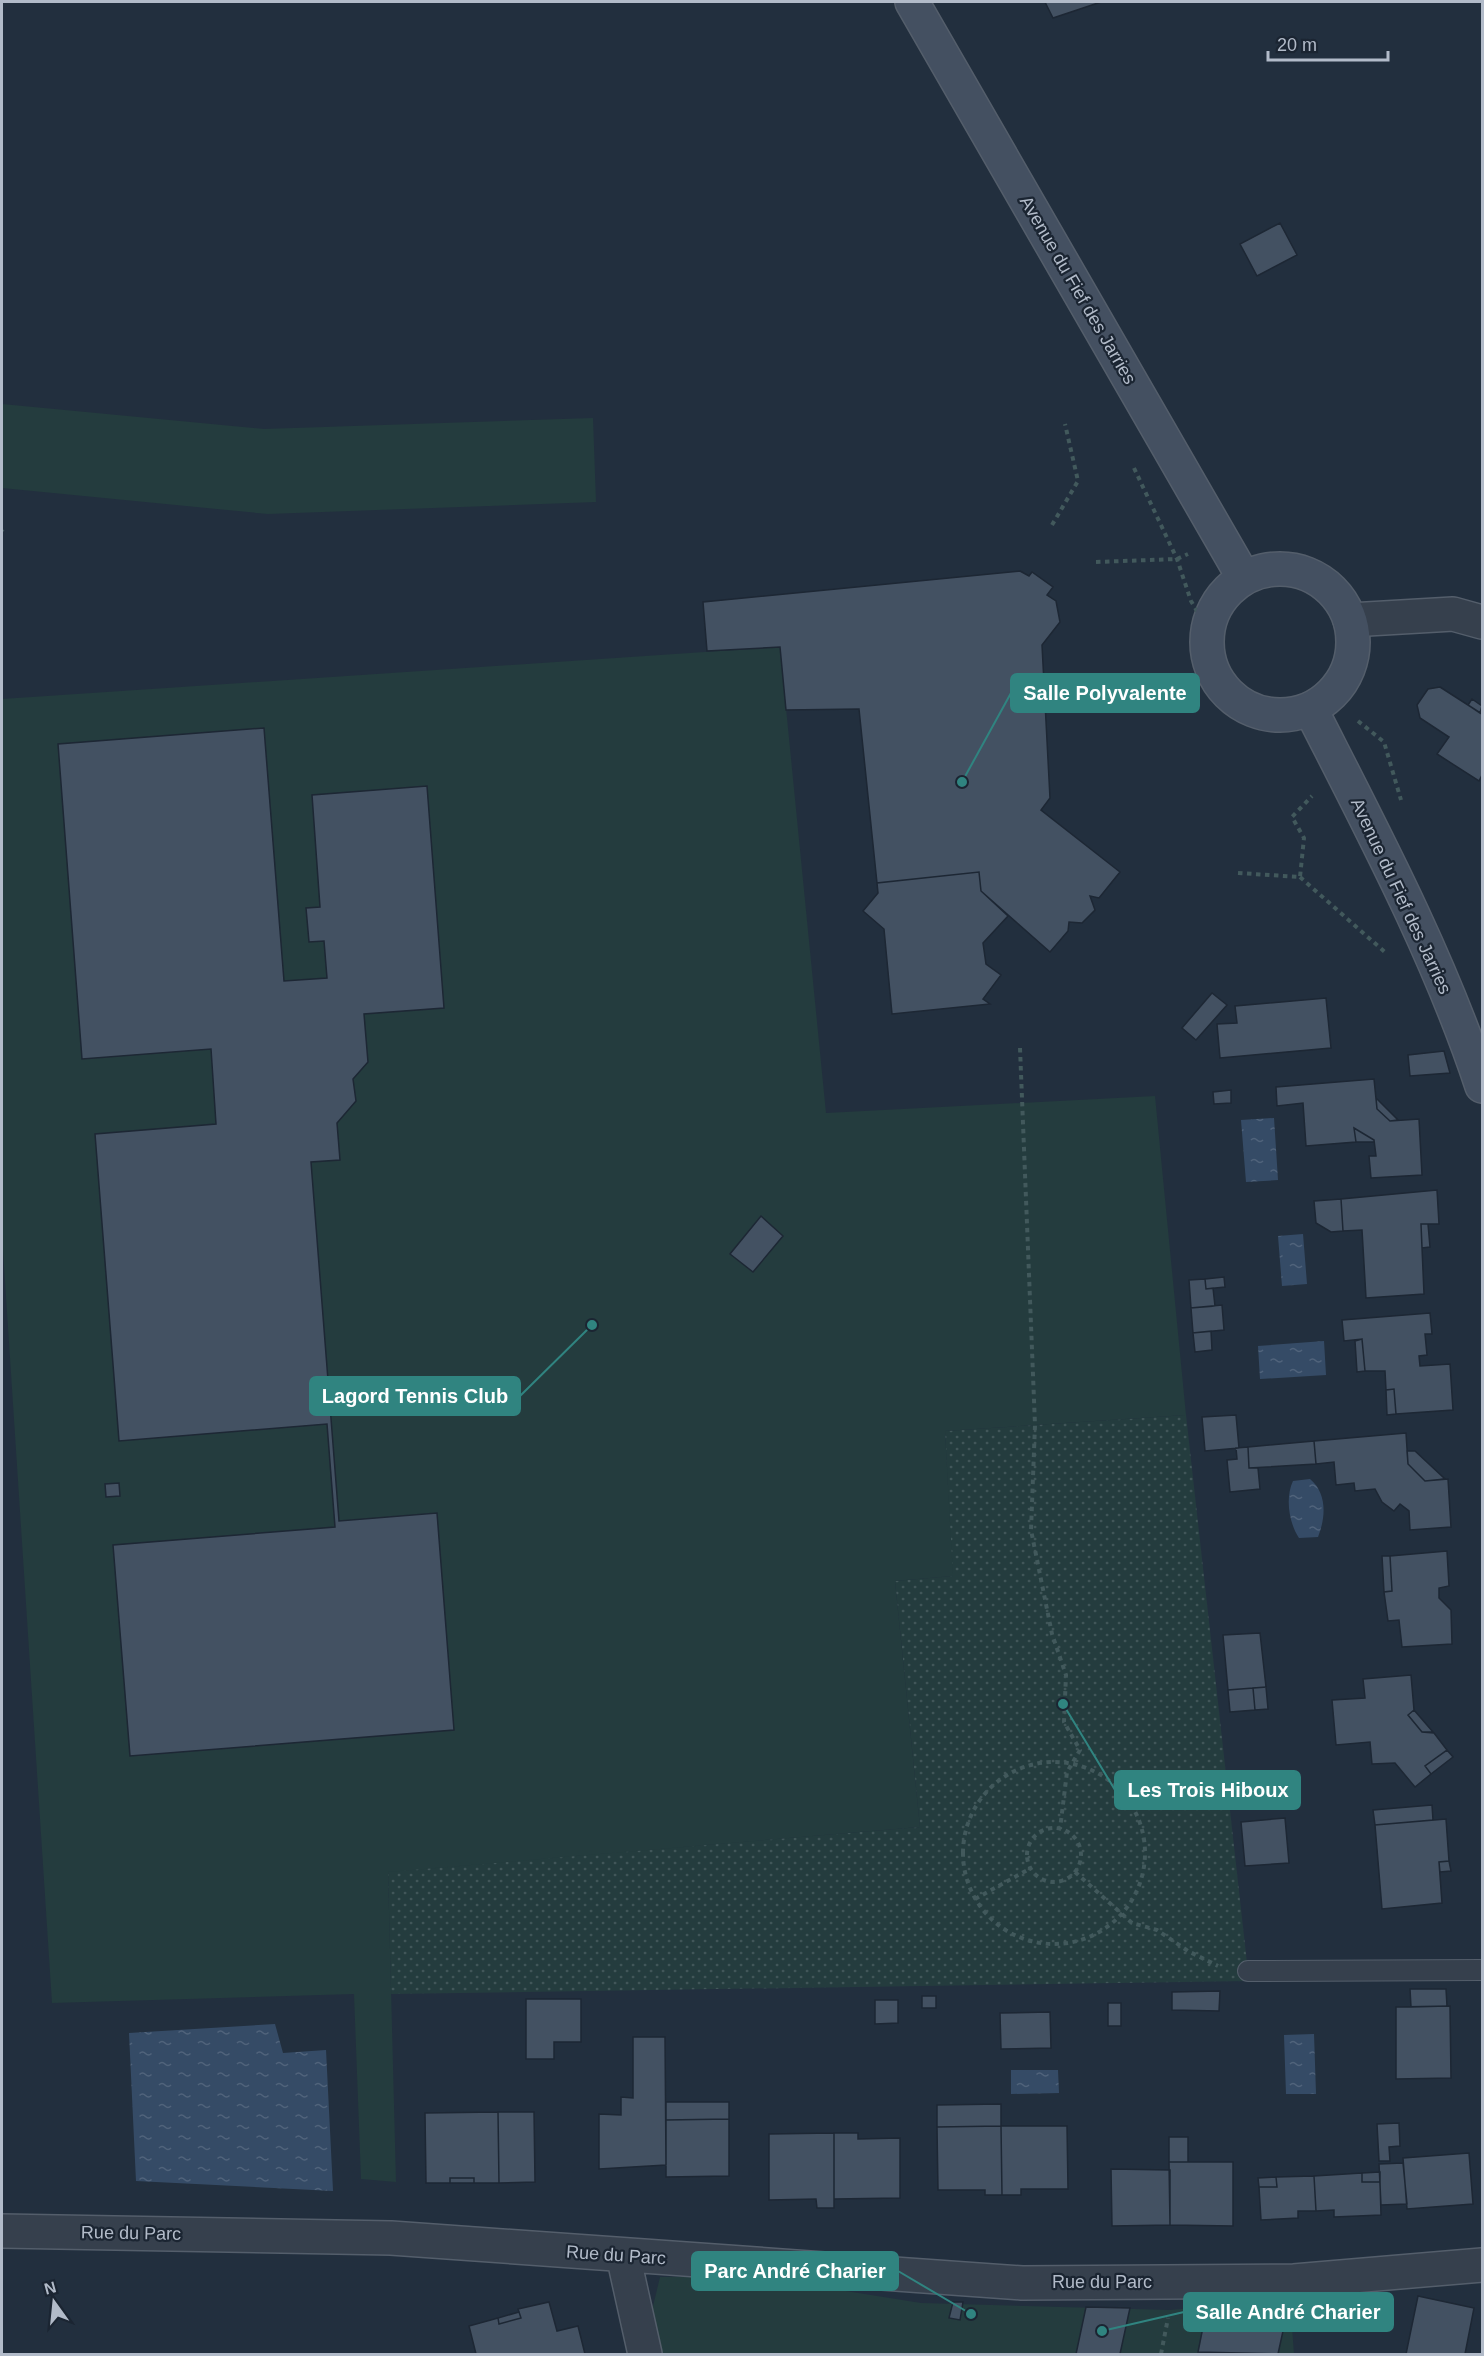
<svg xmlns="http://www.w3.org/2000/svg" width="1484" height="2356" viewBox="0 0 1484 2356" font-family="Helvetica,sans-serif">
	<defs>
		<pattern id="grass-dots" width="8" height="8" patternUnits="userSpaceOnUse" patternTransform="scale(1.5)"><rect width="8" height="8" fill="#243c3e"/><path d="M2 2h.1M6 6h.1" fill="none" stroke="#415659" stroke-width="1.8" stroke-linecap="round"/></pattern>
		<pattern id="water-ripples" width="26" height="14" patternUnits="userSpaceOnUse" patternTransform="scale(1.5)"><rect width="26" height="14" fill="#354b66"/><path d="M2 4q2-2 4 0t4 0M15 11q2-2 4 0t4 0" fill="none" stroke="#50637b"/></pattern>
	</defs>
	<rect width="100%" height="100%" fill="#222f3e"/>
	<path fill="url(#grass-dots)" d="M1186,1415l63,566 -858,13 -3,-123 532,-44 -25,-246 57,-5 -7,-145z"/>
	<path fill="#243c3e" d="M2,404l262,25 329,-11 3,84 -328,12 -266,-26z
		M780,647l46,466 329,-17 31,319 -241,16 8,145 -58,5 25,246 -532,45 8,310 -35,-3 -7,-185 -302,9 -50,-768v-536z
		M752,2276l169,27 249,7 120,-11 4,55h-636l-8,-35 10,-42z"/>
	<path fill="url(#water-ripples)" d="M1274,1118l4,62 -32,2 -5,-62z
		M1303,1234l4,50 -25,2 -4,-50z
		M1324,1341l2,34 -66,4 -2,-33z
		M1310,1479c17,14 16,38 8,58l-19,1c-10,-15 -14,-40 -6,-57z
		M275,2024l8,29 43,-3 7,141 -197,-10 -7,-148z
		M1314,2034l2,60h-30l-2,-59z
		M1011,2070h47l1,23 -48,1z"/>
	<path fill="#435162" stroke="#1d2734" stroke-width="1.5" d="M1045,2h56l-48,16z
		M1280,223l17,32 -40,21 -17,-32z
		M1020,571l9,5 3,-4 21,15 -6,8 9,6 4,21 -18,23 8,153 -9,12 79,62 -21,26 -9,-2 5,14 -13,13 -13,-1 -1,9 -18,21 -69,-61 -2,-19 -102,11 -18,-174 -73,1 -6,-63 -73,4 -4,-49z
		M1440,687l42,27v61l-3,6 -42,-27 12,-17 -29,-19 -3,-13 11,-16z
		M1472,699l10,7 -2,7 -12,-8z
		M264,728l20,253 43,-3 -3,-37 -15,1 -3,-34 14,-1 -8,-112 115,-9 17,222 -80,6 4,48 -15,17 3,22 -19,22 3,37 -29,2 28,359 98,-8 17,217 -324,26 -17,-211 222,-18 -8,-103 -208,17 -24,-307 121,-10 -5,-75 -129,10 -24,-315z
		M979,872l2,19 27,25 -25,27 3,21 15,11 -18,24 7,5 -98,10 -8,-85 -21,-18 15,-18 -1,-10z
		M1212,993l15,12 -31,35 -14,-12z
		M1326,998l5,50 -111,10 -3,-34 20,-1 -2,-17z
		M1444,1051l6,22 -40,3 -2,-21z
		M1374,1079l3,30 13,12 29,-2 3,56 -51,3 -2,-22h7l-2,-16 -20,-12 2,14 -50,4 -3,-43 -26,3 -1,-19z
		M1231,1090v13l-17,1 -1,-12z
		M1376,1098l22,22 -8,1 -13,-12z
		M1354,1128l20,12v2h-18z
		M1437,1190l2,34h-18l3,70 -58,4 -4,-68 -19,1 -2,-32z
		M1341,1199l2,32 -12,1 -15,-9 -2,-22z
		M761,1216l22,20 -30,36 -23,-18z
		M1421,1224h7l2,23 -8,1z
		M1224,1277l1,10 -19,2 -1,-10z
		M1205,1279l1,10 7,-1 2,18 -24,2 -2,-28z
		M1222,1305l2,25 -31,3 -2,-25z
		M1430,1313l2,21h-7l2,21 -8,1 1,10 30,-2 3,46 -57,4 -2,-25 -8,1 -1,-19h-20l-3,-32 -18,2 -2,-21z
		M1211,1331l1,19 -17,2 -2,-19z
		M1362,1339l3,32 -8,1 -2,-31z
		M1394,1389l2,25 -9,1 -1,-25z
		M1236,1415l3,33 -34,3 -3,-34z
		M1406,1433l2,31 17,17 23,-2 3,48 -41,3 -1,-19 -9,-7 -6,7 -12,-9 -7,-13 -20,2 -1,-8 -18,2 -2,-23 -18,2 -2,-23z
		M1314,1441l2,23 -67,4 -1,-21z
		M1248,1447l1,21h9l2,21 -30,3 -3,-32 10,-1 -1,-11z
		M1407,1451h8l30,28 -20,2 -17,-17z
		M119,1483l1,13 -14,1 -1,-13z
		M1447,1551l2,35 -10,2v10l12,12 1,34 -50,3 -3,-27 -11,1 -4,-29 8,-1 -2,-35z
		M1382,1556h8l2,35 -8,1z
		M1260,1633l6,54 -38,3 -5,-55z
		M1411,1675l3,35 -6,5 14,17 12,1 13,17 -22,16 6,8 -16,13 -20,-24 -23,1 -2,-22 -34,3 -4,-45 33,-2 -2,-19z
		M1266,1687l2,22 -13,1 -2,-22z
		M1253,1688l2,22 -25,2 -2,-22z
		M1414,1710l19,22h-11l-14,-17z
		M1447,1750l6,7 -22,17 -6,-8z
		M1432,1805l1,15 -58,5 -2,-15z
		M1285,1818l4,45 -44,3 -4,-44z
		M1446,1819l3,42 -10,1 3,41 -60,6 -7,-84z
		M1449,1861l2,10 -11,1 -1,-10z
		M1410,1989h36l1,17 -36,1z
		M1220,1991l-1,20 -47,-1v-18z
		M922,1996h14v12h-14z
		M526,1999h55v43h-27v17h-28z
		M875,2000h23v23l-23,1z
		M1108,2003h13v23h-13z
		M1450,2006l1,72 -55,1v-72z
		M1050,2012l1,36 -50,1 -1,-36z
		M633,2037h32l1,128 -67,4v-55l22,1v-18l12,1z
		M666,2102h63v17l-63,1z
		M1001,2104v22l-64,1v-22z
		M498,2112l1,71h-25v-5h-24v5h-24l-1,-70z
		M498,2112h36l1,70 -36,1z
		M729,2119v57l-63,1v-57z
		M1399,2123l1,23 -11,1 1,14h-11l-2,-37z
		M1001,2126l1,69h-17v-5h-47l-1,-63z
		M1001,2126h66l1,63h-47v6h-19z
		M834,2133v75h-17l-1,-9 -47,1v-66z
		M834,2133h24v6l42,-1v60l-66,1z
		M1169,2137h19v25h-19z
		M1469,2153l4,51 -66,5 -4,-51z
		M1169,2162h64v64l-63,-1z
		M1403,2163l4,41 -26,1 -2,-41z
		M1111,2169l59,1v55l-58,1z
		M1380,2172v10h-18v-9z
		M1362,2173v9h18l1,33 -47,2v-7l-18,1 -2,-35z
		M1314,2176l2,35h-18v7l-37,2 -2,-33h18l-1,-10z
		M1276,2177l1,10h-18l-1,-9z
		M450,2178h24v5h-24z
		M1418,2296l56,12 -9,46h-59z
		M1290,2299l-12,55 -80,-2 9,-45z
		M549,2302l8,29 21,-5 7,28h-109l-7,-28 29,-8 1,6 22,-6 -3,-9z
		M953,2302h10l-3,18 -11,-2z
		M1086,2307l44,1 -10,46h-44z
		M519,2312l2,6 -22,6 -1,-6z"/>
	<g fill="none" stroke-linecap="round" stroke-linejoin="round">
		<g stroke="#545e6b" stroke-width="22">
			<path id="lane" d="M1248,1971l234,-1"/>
		</g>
		<g stroke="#545e6b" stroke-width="36">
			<path id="street" d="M1350,620l103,-6 29,8
				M2,2231l389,7 631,45 272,-2 188,-16
				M623,2255l22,99"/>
		</g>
		<g stroke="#545e6b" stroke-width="36">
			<path id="secondary" d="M912,2l332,576
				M1207 642a73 73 0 1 1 146 0a73 73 0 1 1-146 0Z
				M1311,710c62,122 128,246 171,376"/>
		</g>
		<path stroke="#42595c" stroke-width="4" stroke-dasharray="4.5 4.5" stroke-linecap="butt" d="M1134,468l43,91 14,42 16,27
			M1052,525l26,-44 -13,-57
			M2,531l1,1
			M1096,562l81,-3 11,-5
			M1358,721l26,21 17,58
			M1238,873l62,4 4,-39 -12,-21 20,-21
			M1300,877l87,77
			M1020,1048l15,377 -4,105 21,104 14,41 -2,47 16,28 -13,22 -7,57
			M963 1853a91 91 0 1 1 182 0a91 91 0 1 1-182 0Z
			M1027 1855a27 27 0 1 1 54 0a27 27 0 1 1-54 0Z
			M1075,1872l57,51 25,7 31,21 30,15
			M975,1899l56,-31
			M1161,2354l7,-36"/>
		<use href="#lane" stroke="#36404d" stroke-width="20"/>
		<use href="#street" stroke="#36404d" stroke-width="33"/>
		<use href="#secondary" stroke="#445061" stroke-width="33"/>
	</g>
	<g text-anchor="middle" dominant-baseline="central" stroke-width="4.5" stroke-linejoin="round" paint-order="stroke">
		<g font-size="18" fill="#b2bbc9" stroke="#1b2532">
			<text transform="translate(1078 290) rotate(60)">Avenue du Fief des Jarries</text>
			<text transform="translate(1401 896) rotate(65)">Avenue du Fief des Jarries</text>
			<text transform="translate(131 2233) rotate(1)">Rue du Parc</text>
			<text transform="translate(616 2255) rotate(4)">Rue du Parc</text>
			<text x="1102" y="2282">Rue du Parc</text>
		</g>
	</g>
	<path fill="none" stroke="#308480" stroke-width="2" d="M962 782L1011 693M592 1325L520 1396M1063 1704L1115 1790M971 2314L898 2271M1102 2331L1184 2312"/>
	<g fill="#308480" stroke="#1b2532" stroke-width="2">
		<circle cx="962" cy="782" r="6"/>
		<circle cx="592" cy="1325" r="6"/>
		<circle cx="1063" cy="1704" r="6"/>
		<circle cx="971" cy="2314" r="6"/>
		<circle cx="1102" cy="2331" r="6"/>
	</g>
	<g fill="#308480" stroke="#308480" stroke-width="2">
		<rect x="1011" y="674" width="188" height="38" rx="6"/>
		<rect x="310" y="1377" width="210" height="38" rx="6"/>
		<rect x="1115" y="1771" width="185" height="38" rx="6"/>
		<rect x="692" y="2252" width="206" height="38" rx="6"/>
		<rect x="1184" y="2293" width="209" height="38" rx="6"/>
	</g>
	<g font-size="20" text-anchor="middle" font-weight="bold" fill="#fff">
		<text x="1105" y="700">Salle Polyvalente</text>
		<text x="415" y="1403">Lagord Tennis Club</text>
		<text x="1208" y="1797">Les Trois Hiboux</text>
		<text x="795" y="2278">Parc André Charier</text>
		<text x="1288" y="2319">Salle André Charier</text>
	</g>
	<rect width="1484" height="2356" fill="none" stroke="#b2bbc9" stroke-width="6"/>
	<g transform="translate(54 2302) rotate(345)" stroke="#1b2532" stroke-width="4.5" paint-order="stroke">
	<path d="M0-4.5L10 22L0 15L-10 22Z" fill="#b2bbc9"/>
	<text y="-9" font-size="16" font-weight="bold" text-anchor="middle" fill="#b2bbc9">N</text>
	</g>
	<path d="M1268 51v9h120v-9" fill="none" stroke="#b2bbc9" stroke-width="3"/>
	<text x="1277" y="51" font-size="18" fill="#b2bbc9" stroke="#1b2532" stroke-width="4.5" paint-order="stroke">20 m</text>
</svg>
